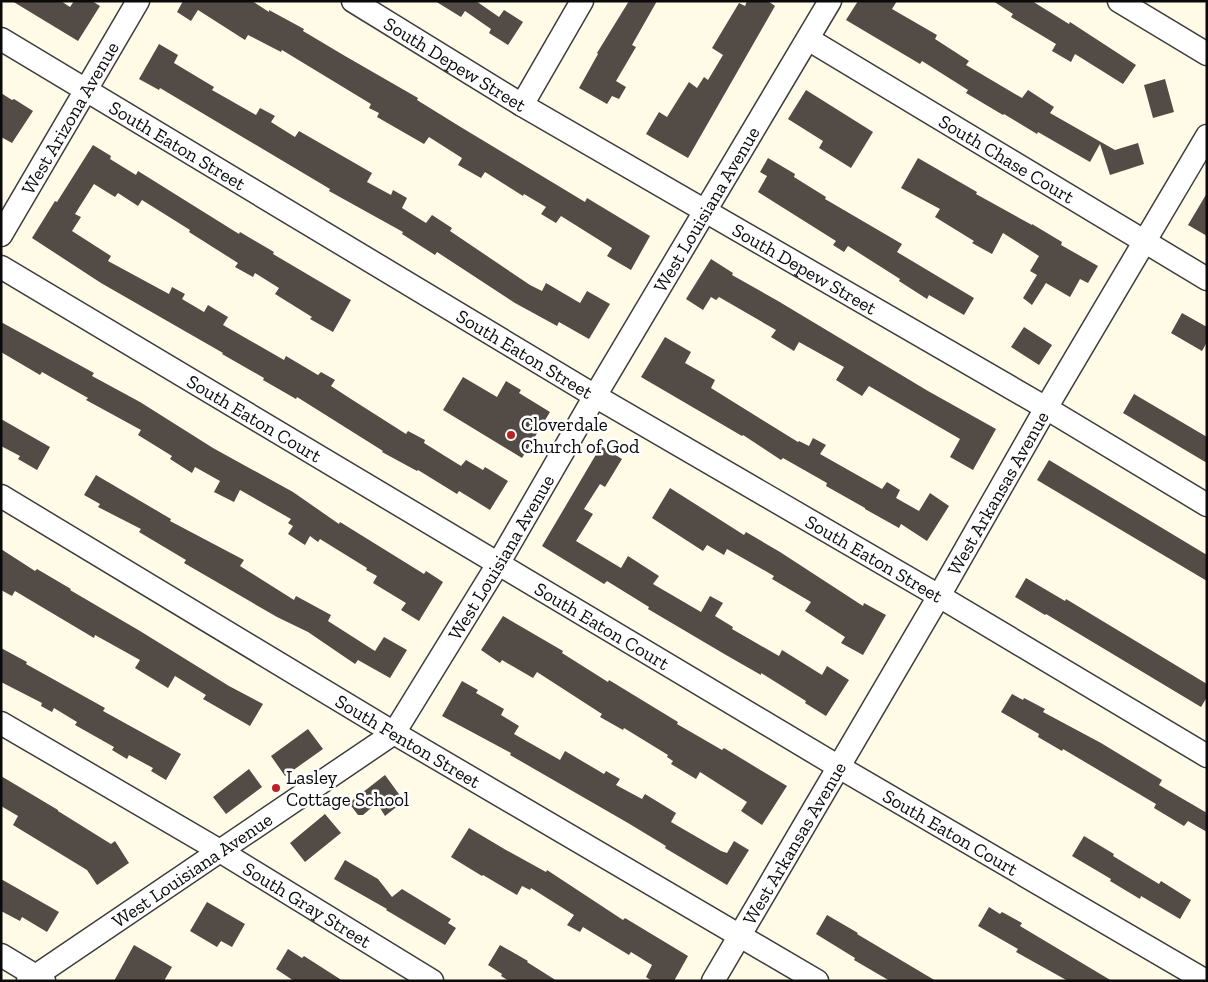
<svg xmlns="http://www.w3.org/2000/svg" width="1208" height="982" viewBox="0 0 1208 982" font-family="'Zilla Slab',serif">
	<rect width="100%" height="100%" fill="#fffbe7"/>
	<path fill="#534b46" d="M12,1h49l9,6 4,-6h18l8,5 -22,35z
		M183,1h69l17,11v-2l35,19 -1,2 42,25 73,42 -1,2 42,26 126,76 2,-4 63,38 -19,34 -24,-14 5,-8 -51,-32 -5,7 -15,-9 5,-7 -22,-13 -1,2 -38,-24 -4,6 -23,-13 4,-7 -33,-21 -5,7 -47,-27 2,-4 -10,-5 2,-4 -89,-54 -1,2 -33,-17 -3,5 -47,-30 -7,11 -14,-9z
		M435,1h41l23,16 5,-7 19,12 -15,23 -19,-12 2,-4 -26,-18 -4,6z
		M629,1h28l-25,44 4,2 -20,34 10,6 -7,12 -7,-3 -5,8 -28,-16 19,-34 -1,-1z
		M747,1h21l7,5 -87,152 -42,-24 13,-22 8,5 22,-35 8,6 7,-11 4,3 15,-25 -11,-7 27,-45 6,3z
		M858,1h39l-5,8 45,26 -2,4 34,22 -3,4 56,33 6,-8 26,17 -4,6 65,37 23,-7 6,21 -34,11 -10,-31 -10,18 -52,-30 -1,2 -33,-20 -1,1 -37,-22 2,-3 -46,-29 -2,3 -74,-44z
		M993,1h39l37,23 1,-2 66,43 -13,19 -48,-30 -4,8 -19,-11 4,-7 -45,-27 2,-3z
		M159,44l19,11 -4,8 40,24 -2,3 44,25 4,-7 15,8 -4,6 24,15 4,-6 73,42 -5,9 24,13 2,-5 14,8 -5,10 24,15 6,-8 20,13 -2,3 80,54 12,6 4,-8 34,20 7,-12 23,13 -21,35 -30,-17 -2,4 -42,-23 -78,-51 -2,3 -33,-21 1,-2 -74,-41 1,-2 -170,-101 -1,2 -20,-11z
		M1165,79l9,33 -21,6 -9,-33z
		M806,90l67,42 -22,36 -32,-20 4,-7 -35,-22z
		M1,93l11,7 2,-1 19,12 -21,32 -11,-6z
		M93,145l18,11 -1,3 26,16 2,-4 101,63 1,-2 34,20 -1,2 78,46 -18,32 -23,-13 2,-2 -37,-23 4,-6 -24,-15 -2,4 -18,-10 3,-4 -49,-31 1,-2 -48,-30 -4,6 -20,-13 -3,4 -21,-13 -19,30 6,3 -9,14 39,25 -3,5 61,33 3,-7 13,7 -3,5 22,13 4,-7 20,12 -5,8 61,35 2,-4 32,19 3,-3 14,8 -4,6 20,13 55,35 2,-3 17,9 -1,3 37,23 5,-6 17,10 2,-3 23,14 -18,29 -31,-19 -2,3 -39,-24 -1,1 -35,-19 1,-1 -86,-54 -1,2 -33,-19 1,-2 -42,-24 1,-1 -122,-70 -69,-45 23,-37 2,1z
		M768,158l27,16 -1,3 32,20 -1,2 77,45 -5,8 77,46 -10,17 -35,-20 -2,4 -28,-18 1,-2 -52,-33 -4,6 -11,-7 3,-4 -78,-49 9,-16 -7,-4z
		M918,158l59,34 -1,2 56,31v-1l30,18 -1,3 37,21 -10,17 -8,-4 -10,18 -24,-14 -14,22 -9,-7 14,-23 -7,-4 9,-15 -36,-23 -11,21 -20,-11 2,-2 -39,-24 5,-8 -39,-21z
		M1207,193v43l-19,-11z
		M711,259l22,14 -1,2 46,26 150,90 68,38 -23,41 -23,-13 10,-18 -91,-53 -7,10 -26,-16 8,-13 -45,-25 -5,9 -23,-14 5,-7 -57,-33 -3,3 -5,-3 -8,13 -17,-11z
		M1182,313l25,14v15l-5,9 -31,-18z
		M1,322l93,51 -2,3 48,26 73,46 80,44 46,32 1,-2 84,52 2,-3 17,11 -24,39 -18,-11 5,-7 -33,-20 4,-7 -11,-6 1,-2 -47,-29 -2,3 -8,-6 -5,9 -17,-11 5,-8 -5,-3 3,-4 -51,-29 -6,12 -20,-10 6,-11 -25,-14 -3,6 -22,-14 2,-3 -34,-21 3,-5 -55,-30 2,-2 -46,-26 -2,3 -39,-23z
		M1024,327l28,18 -13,20 -28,-18z
		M665,337l26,15 -6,11 30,17 -4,8 87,54 1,-1 10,5 4,-8 13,7 -6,9 62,35 5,-7 13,8 -4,8 23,13 11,-18 19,13 -22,35 -26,-17 -2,4 -34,-19v-1l-39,-22 1,-3 -44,-25 -2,2 -38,-25 -1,1 -101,-59z
		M463,377l34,20 9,-16 15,9 -2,3 31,19 -28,46 -79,-48z
		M1134,394l73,43v26l-84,-50z
		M1,419l49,28 -13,23 -19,-11 2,-3 -19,-10z
		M601,446l21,13 -17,28 -5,-3 -16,25 9,5 -17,27 45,27 7,-12 31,20 -6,8 48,28 9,-16 13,7 -8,13 18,11 -1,2 47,27 3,-6 40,25 5,-9 22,14 -23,36 -21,-13 1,-2 -45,-28v2l-35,-20 -78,-46 1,-2 -42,-26 -3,3 -62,-38z
		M1049,460l158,95v26l-170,-101z
		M96,475l75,44 -1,2 74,39 -4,6 54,34 2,-4 35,19 -3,6 47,30 9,-14 23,13 -17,28 -32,-18 -3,4 -47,-32 -31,-15 -93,-54 2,-3 -47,-28 2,-3 -43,-22 2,-3 -16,-9z
		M670,488l74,47 2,-3 34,20 83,54 1,-3 22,12 -23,40 -22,-12 4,-6 -40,-26 6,-9 -39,-23 2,-3 -47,-27 -3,6 -17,-10 -4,6 -51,-33z
		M1,549l34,22 2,-2 34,20 -1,1 70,41 89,55 34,18 -13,22 -47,-27 3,-4 -31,-19 -7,12 -33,-20 5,-8 -45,-25 -1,3 -79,-47 -3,5 -11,-6z
		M1026,578l39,23 1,-2 141,85v13l-6,10 -155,-93 -1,1 -30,-18z
		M503,616l60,35 -1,2 46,29 1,-2 69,42 -1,2 45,26 2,-2 63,38 -25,39 -21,-14 6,-9 -47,-30 -4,7 -25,-15 2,-3 -6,-4 1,-2 -44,-27 -1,2 -23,-13 2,-3 -65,-42 -4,6 -31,-18 -2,3 -19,-13z
		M1,648l26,14 -1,2 79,44 -2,3 78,43 -15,26 -15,-9 2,-3 -24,-13 -2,4 -15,-9 2,-3 -39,-22 2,-3 -23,-14 -2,4 -11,-6 1,-3 -41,-21z
		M462,681l16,9 -2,3 28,16 -3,6 18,11 -5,8 46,26 5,-9 39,23 2,-3 14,8 -4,6 26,14 3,-5 31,19 -5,9 50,29 6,2 7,-12 15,9 -22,35 -62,-37 1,-2 -38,-23 -118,-68 1,-2 -69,-37z
		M1012,694l11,6 1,-2 21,11 -2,3 58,31 61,37 -3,5 48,28v19l-19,-11 -4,5 -30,-18 2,-4 -93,-55 -1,2 -24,-14 1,-3 -38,-22z
		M308,729l15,20 -38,27 -14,-20z
		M249,769l13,18 -36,27 -13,-17z
		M385,775l19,26 -19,15 -8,-13 -14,12h-5l-9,-12z
		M1,776l57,34v1l53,33 4,-3 14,22 -32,22 -10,-15 -74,-45 5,-9 -17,-10z
		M325,814l16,19 -36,29 -15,-19z
		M469,828l37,22 40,22 1,-2 76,50 2,-2 63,38 -14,25h-22l-6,-4 6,-12 -21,-13 -2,3 -46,-28 -3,5 -13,-7 7,-10 -43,-27 -1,2 -8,-4 -5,9 -34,-20 -1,1 -31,-19z
		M1084,836l30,18 -1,2 46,28 2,-3 30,19 -11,19 -39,-23 -1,3 -30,-18 1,-2 -39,-23z
		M345,860l33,19 14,18 10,-8 49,30 -3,4 8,5 -11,17 -59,-35 1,-1 -53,-30z
		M1,879l58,33 -12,20 -25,-15 -2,4 -19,-10z
		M207,902l38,22 -13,23 -11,-6 -4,6 -27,-16z
		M989,907l11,7 2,-2 20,11 -2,3 92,55h-44l-52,-29 2,-3 -40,-23z
		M827,915l31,18 -1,1 79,47h-46l-36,-21 1,-2 -39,-24z
		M134,945l38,22 -8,14h-50z
		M500,945l28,16 -1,1 30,19h-48l-8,-5 1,-2 -14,-9z
		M288,949l14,9 2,-2 39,25h-49l-18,-12z"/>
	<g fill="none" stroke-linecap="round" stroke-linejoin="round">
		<g stroke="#3d3d3d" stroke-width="25">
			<g id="minor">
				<path id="s1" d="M353,1l169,104 524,303 161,97"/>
				<path d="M1119,1l88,53"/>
				<path id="s2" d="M1,39l594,357 344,200 268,160"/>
				<path id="s3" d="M808,39l399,240"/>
				<path d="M522,105l60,-104"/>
				<path id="s4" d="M1,235l137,-234"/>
				<path id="s5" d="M1,267l838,500 367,214"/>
				<path id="s6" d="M1,496l393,237 423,248"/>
				<path id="s7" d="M1,723l219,128 212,130"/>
				<path d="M1,955l43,26"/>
				<path id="s8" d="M28,981l366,-248 104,-169 97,-168 235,-395"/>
				<path id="s9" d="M713,981l226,-385 107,-188 161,-272"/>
			</g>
		</g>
		<use href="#minor" stroke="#fff" stroke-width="22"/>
	</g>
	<g fill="#ba2224" stroke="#fff" stroke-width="2">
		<circle cx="511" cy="435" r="5"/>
		<circle cx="276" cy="788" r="5"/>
	</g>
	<g text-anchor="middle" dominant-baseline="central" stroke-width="5" stroke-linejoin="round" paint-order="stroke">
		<g font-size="19" fill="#0a0a0a" stroke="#fff">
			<text stroke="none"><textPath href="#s1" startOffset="120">South Depew Street</textPath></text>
			<text stroke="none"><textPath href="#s4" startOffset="136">West Arizona Avenue</textPath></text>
			<text stroke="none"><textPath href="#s2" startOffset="206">South Eaton Street</textPath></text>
			<text stroke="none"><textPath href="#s3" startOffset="232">South Chase Court</textPath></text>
			<text stroke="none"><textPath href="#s8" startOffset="1052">West Louisiana Avenue</textPath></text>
			<text stroke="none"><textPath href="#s1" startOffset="525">South Depew Street</textPath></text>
			<text stroke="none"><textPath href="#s2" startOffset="611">South Eaton Street</textPath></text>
			<text stroke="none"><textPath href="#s5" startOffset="295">South Eaton Court</textPath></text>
			<text stroke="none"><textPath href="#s9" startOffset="565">West Arkansas Avenue</textPath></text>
			<text stroke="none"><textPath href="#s8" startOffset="648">West Louisiana Avenue</textPath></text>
			<text stroke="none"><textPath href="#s2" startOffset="1016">South Eaton Street</textPath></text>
			<text stroke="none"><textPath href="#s5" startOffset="700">South Eaton Court</textPath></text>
			<text stroke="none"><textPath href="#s6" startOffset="475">South Fenton Street</textPath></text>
			<text stroke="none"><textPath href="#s5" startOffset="1105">South Eaton Court</textPath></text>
			<text stroke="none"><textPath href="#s9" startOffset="160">West Arkansas Avenue</textPath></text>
			<text stroke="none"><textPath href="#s8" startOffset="198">West Louisiana Avenue</textPath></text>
			<text stroke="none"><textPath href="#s7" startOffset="356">South Gray Street</textPath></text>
		</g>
		<g font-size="19" fill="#0a0a0a" stroke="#fff" text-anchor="start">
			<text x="521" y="424">Cloverdale<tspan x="521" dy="22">Church of God</tspan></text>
			<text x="286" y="777">Lasley<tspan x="286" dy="22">Cottage School</tspan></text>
		</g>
	</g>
	<rect width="1208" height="982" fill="none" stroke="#0a0a0a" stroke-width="5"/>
</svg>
